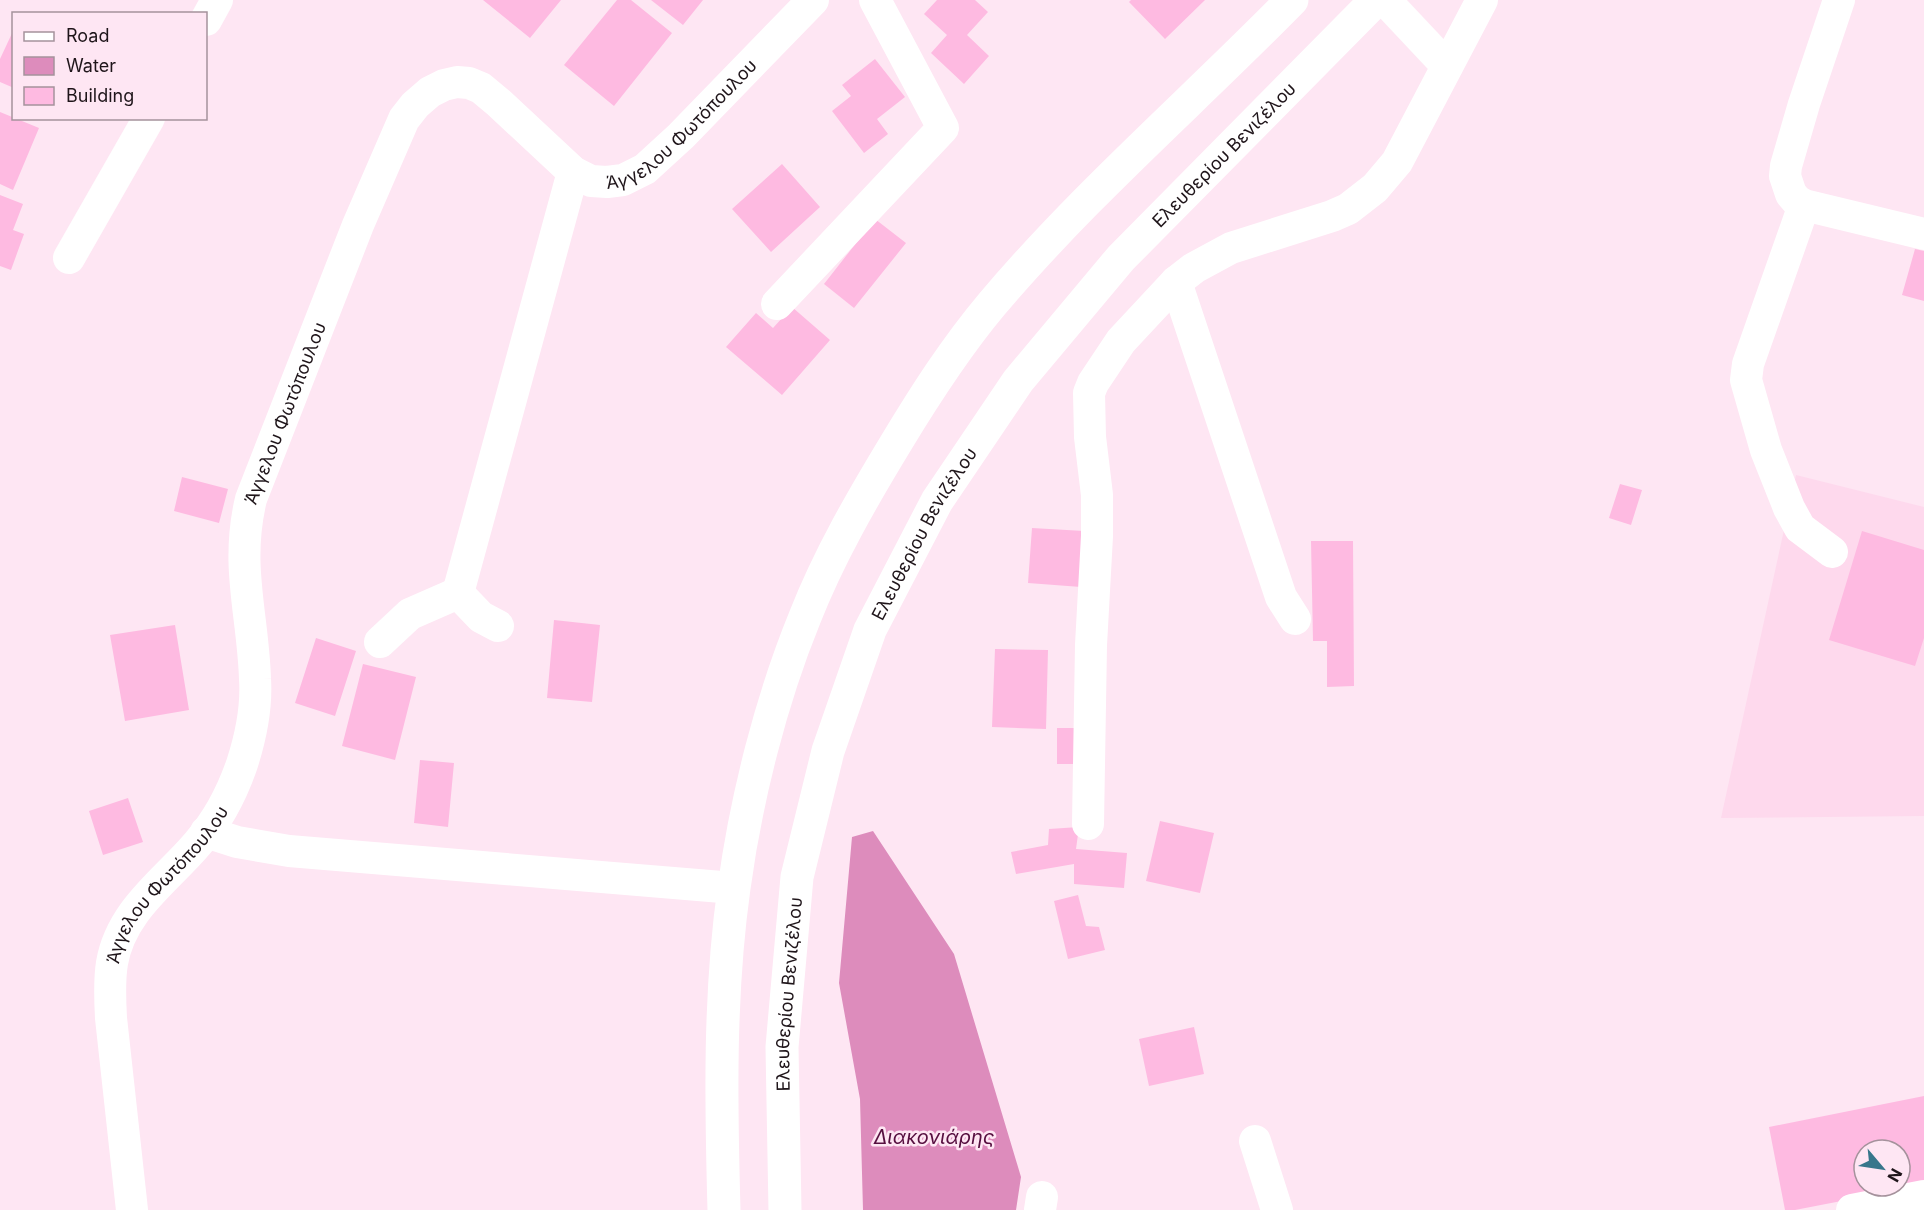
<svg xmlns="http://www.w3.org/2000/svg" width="1924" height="1210" viewBox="0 0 1924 1210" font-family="Inter,sans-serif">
	<rect width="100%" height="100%" fill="#fee6f3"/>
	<path fill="#fed9ed" d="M1796,475l128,32v309l-203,2z"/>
	<path fill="#dd8cbc" d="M873,831l81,123 67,223 -5,33h-153l-3,-111 -21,-116 13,-146z"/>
	<path fill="#febae1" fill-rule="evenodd" d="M483,0h78l-31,38z
		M617,0h14l41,33 -58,73 -50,-41z
		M651,0h52l-20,25z
		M937,0h38l13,12 -21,23 22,21 -25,28 -33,-31 16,-18 -23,-21z
		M1131,0h74l-40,39 -36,-37z
		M14,29v59l-14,-6v-23z
		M875,59l30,38 -28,22 11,15 -24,19 -32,-42 19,-15 -9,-11z
		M0,112l39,16 -26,62 -13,-6z
		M782,164l38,43 -49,45 -39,-43z
		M0,195l23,9 -10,26 11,4 -13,36 -11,-4z
		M875,219l31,24 -52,65 -30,-24z
		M1915,249l9,2v50l-22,-6z
		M792,307l38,33 -48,55 -56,-48 30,-34 17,15z
		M182,477l46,12 -9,34 -45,-12z
		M1620,484l22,6 -11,35 -22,-7z
		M1032,528l52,3 -3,56 -53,-4z
		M1862,531l62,19v88l-9,28 -86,-26z
		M1311,541h42l1,145 -27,1v-46h-14z
		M554,620l46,5 -8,77 -45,-4z
		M175,625l14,85 -64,11 -15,-86z
		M316,638l40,13 -21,65 -40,-13z
		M995,649l53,1 -2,79 -54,-2z
		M363,664l53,13 -21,83 -53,-14z
		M1057,728h24v36h-24z
		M420,760l34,3 -6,64 -34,-4z
		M128,798l15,44 -40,13 -14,-44z
		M1160,821l54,12 -14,60 -54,-12z
		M1079,827l-3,22 51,4 -3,35 -50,-4v-20l-58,10 -5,-22 37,-7 1,-16z
		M1078,895l8,31 13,1 6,23 -37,9 -14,-58z
		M1194,1027l10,47 -55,12 -10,-47z
		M1924,1096v89l-129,25h-10l-16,-83zM1864,1150h36v36h-36z"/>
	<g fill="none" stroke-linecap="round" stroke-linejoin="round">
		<g stroke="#fff" stroke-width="32">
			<path d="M1385,0l62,66"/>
			<path d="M1839,0l-35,104 -18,62 -1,10 6,18 6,7 7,4 120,29"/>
			<path d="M206,20l11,-20"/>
			<path d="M1804,205l-56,159 -2,16 20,70 23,58 11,20 32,24"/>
			<path d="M69,258l80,-140"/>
			<path d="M1176,282l105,315 14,22"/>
			<path d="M777,304l166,-176 -68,-128"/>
			<path d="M458,593l115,-421"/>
			<path d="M458,593l23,24 17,9"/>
			<path d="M380,642l30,-28 48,-21"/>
			<path d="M1088,824l3,-179 6,-109v-41l-7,-58 -1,-44 4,-10 28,-42 55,-59 18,-14 37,-20 101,-32 16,-7 27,-21 22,-26 85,-162"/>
			<path d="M206,832l31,10 52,9 445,37"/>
			<path d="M1255,1141l22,69"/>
			<path id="s1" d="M132,1210l-21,-192c-1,-18 -2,-37 1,-55 9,-53 54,-82 86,-120 20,-23 34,-50 44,-79 9,-28 15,-55 13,-85 -2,-65 -20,-113 -4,-180l107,-274 46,-106 11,-14 15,-13 14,-7 13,-3 12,1 12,5 18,15 74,69 18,9 16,1 16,-2 22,-11 36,-33 132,-136"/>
			<path d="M1040,1210l2,-13"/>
			<path d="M1852,1210l72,-14"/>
		</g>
		<g stroke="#fff" stroke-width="33">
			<path d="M724,1210c-3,-107 -5,-216 10,-322 12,-89 37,-188 71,-271 24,-61 57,-118 91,-174 29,-48 59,-95 96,-139 92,-109 200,-202 300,-304"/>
			<path id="s2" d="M785,1210l-3,-163 15,-170 31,-126 42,-121 67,-129 81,-120 103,-123 255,-258"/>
		</g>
	</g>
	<g text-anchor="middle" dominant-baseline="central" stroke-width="5" stroke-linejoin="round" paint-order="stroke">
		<g font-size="18" fill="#1f151a" stroke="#fee6f3">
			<text stroke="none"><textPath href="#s1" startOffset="1515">Άγγελου Φωτόπουλου</textPath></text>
			<text stroke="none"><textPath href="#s2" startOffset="1188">Ελευθερίου Βενιζέλου</textPath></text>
			<text stroke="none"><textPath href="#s1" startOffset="849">Άγγελου Φωτόπουλου</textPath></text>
			<text stroke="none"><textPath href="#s2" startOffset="702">Ελευθερίου Βενιζέλου</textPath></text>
			<text stroke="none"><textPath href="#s1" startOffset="345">Άγγελου Φωτόπουλου</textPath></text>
			<text stroke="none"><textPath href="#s2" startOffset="216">Ελευθερίου Βενιζέλου</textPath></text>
		</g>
		<g font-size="20" font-style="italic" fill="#570f40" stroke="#fee6f3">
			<text x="934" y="1137">Διακονιάρης</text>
		</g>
	</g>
	<rect x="12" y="12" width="195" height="108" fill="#fee6f3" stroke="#a5929c" stroke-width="1.5"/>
	<rect x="24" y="32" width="30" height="9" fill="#ffffff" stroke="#a5929c" stroke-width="1.5"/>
	<text x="66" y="42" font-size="18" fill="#1f151a">Road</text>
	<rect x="24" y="57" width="30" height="18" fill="#dd8cbc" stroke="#a5929c" stroke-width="1.5"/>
	<text x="66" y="72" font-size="18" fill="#1f151a">Water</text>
	<rect x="24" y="87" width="30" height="18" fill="#febae1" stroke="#a5929c" stroke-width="1.5"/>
	<text x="66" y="102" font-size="18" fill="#1f151a">Building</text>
	<g transform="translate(1882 1168) rotate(119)"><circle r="28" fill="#fee6f3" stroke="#a5929c" stroke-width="1.5"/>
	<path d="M0-4.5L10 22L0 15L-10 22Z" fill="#37768b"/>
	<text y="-9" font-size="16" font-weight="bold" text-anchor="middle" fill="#1f151a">N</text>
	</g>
</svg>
